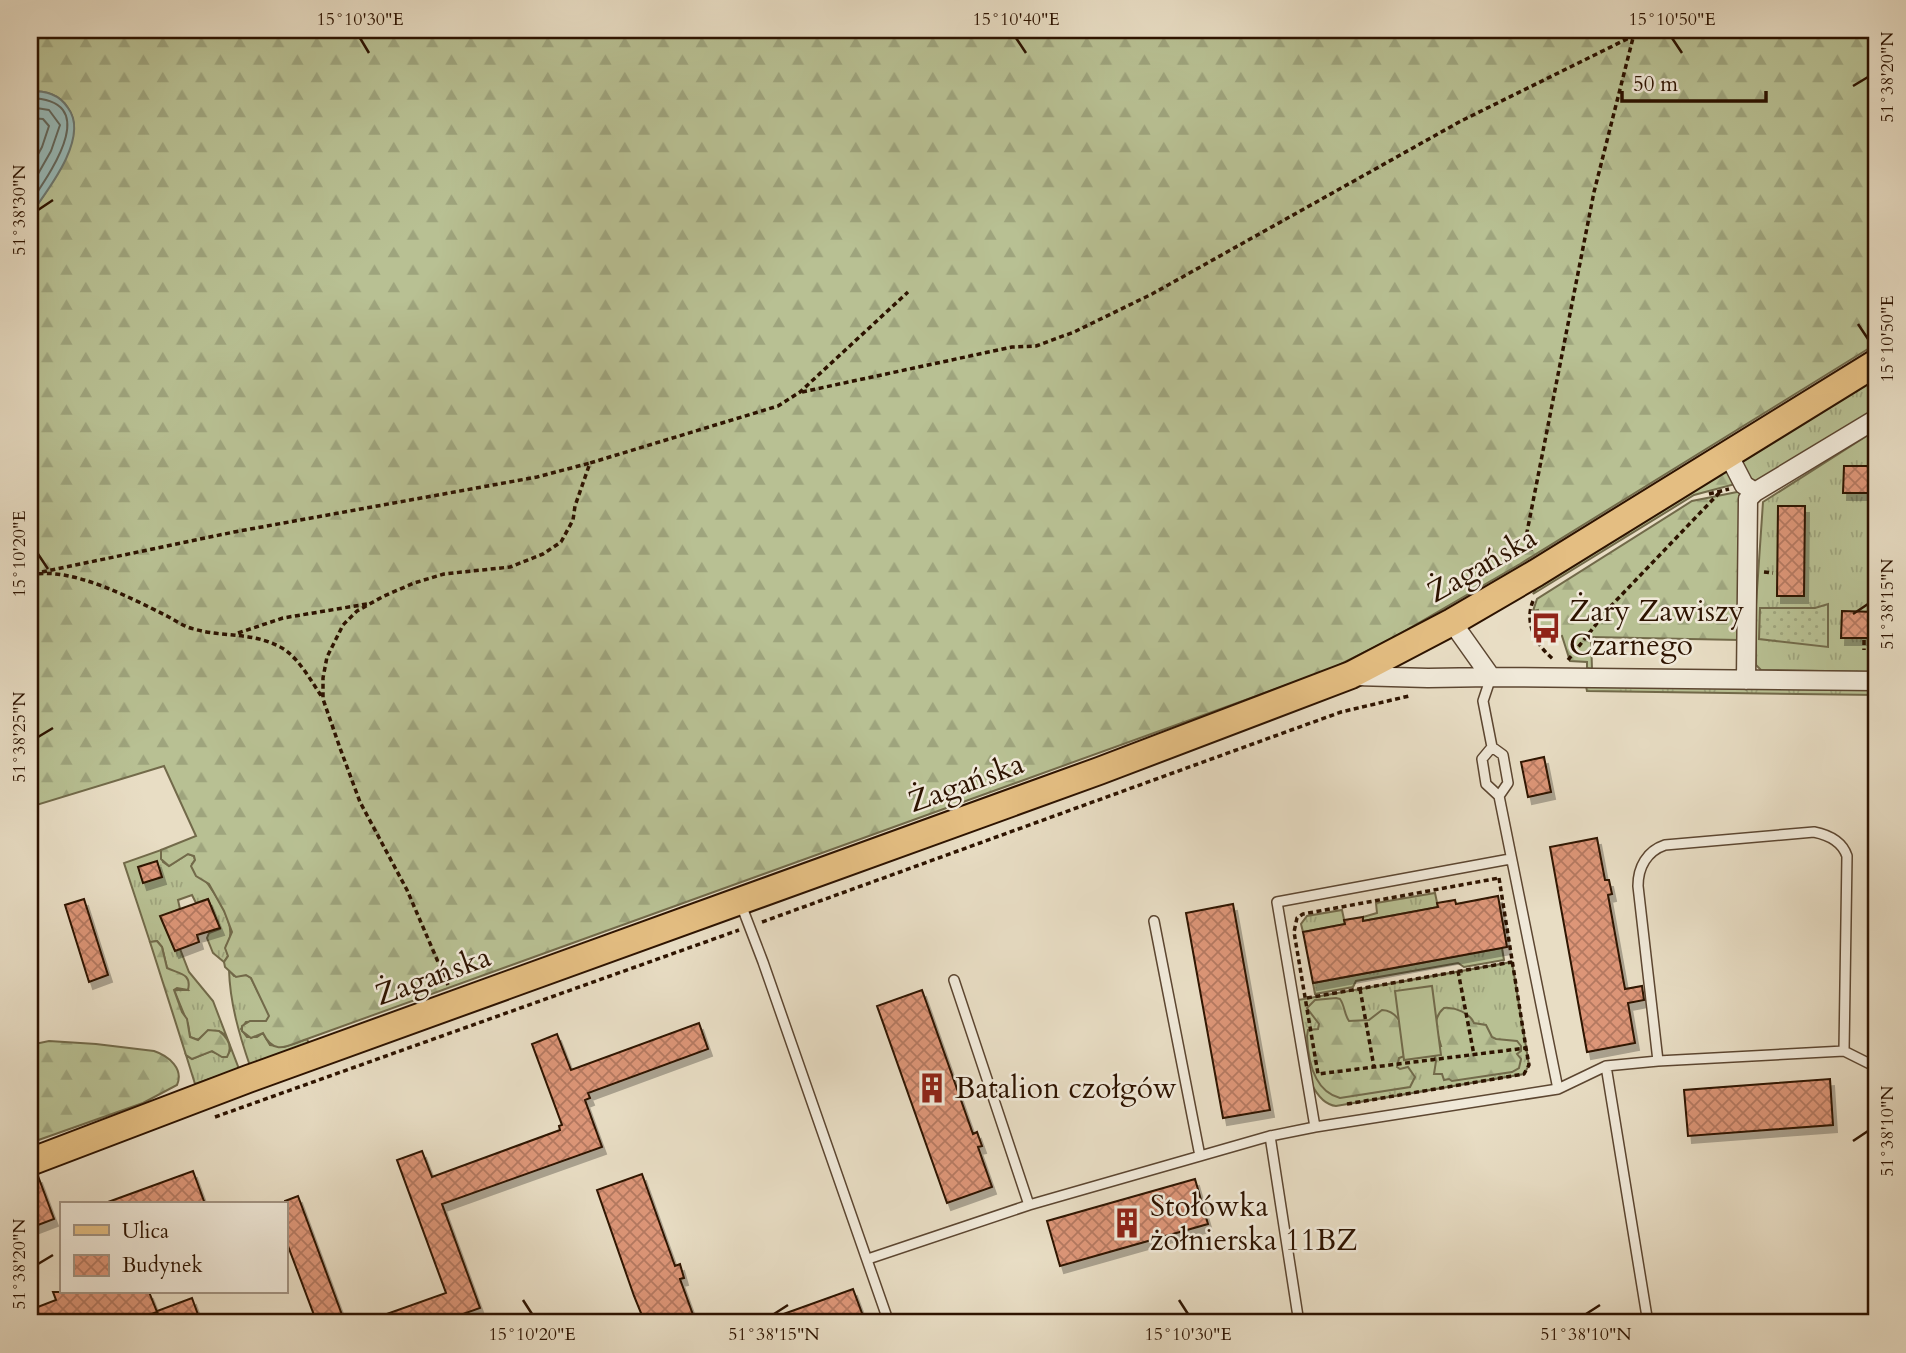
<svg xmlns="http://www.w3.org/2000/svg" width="1906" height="1353" viewBox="0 0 1906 1353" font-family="Cardo,serif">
	<defs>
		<pattern id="grass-tufts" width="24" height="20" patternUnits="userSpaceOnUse" patternTransform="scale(1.75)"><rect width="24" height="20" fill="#b8c093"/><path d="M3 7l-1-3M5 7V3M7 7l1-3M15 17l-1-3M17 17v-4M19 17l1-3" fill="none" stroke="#9ea47d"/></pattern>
		<pattern id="forest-firs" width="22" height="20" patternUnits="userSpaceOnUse" patternTransform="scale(1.75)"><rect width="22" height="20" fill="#b8c093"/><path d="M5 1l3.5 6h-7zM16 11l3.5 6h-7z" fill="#9ea47d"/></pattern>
		<pattern id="garden-dots" width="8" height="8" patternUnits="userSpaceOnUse" patternTransform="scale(1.75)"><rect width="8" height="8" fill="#b8c093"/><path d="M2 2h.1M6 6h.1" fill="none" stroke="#9ea47d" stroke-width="1.8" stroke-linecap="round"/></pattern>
		<pattern id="building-cross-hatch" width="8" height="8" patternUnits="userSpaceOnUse" patternTransform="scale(1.75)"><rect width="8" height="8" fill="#dd9678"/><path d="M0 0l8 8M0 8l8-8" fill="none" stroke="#b47960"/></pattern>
		<filter id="shadow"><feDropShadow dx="4" dy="7" stdDeviation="0" flood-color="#0004"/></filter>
	</defs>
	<rect width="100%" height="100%" fill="#e8ddc4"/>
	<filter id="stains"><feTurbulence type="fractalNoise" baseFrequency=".00286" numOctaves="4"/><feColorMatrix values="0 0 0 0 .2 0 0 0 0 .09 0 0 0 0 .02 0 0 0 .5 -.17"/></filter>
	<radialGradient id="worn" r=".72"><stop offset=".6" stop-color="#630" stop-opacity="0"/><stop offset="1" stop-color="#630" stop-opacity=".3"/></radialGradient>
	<path fill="url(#grass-tufts)" stroke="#726a4a" stroke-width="2" d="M1876,373v38l-112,69 -9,1 -6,-4 -9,-14 8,-11z
		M1876,430v242l-115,-2 -5,-5v-60l7,-103z
		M1586,686l290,4v5l-289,-4z
		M161,850l2,12 6,4 19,-12 6,2 1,4 -3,4c13,15 51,62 34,82l2,10 -4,6 -11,-9 -6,-15 2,-5 11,-4 -12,-30 -12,4 -4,-8 -14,5 2,9 -19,8 14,33 5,-1 9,23 24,29 26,68 -44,15 -9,-29 6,4 19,-8 14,6 5,-6c-2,-23 -17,-26 -32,-11l-8,-3 -2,-13 -14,-34h14l-21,-22 -5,-21 -5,-6 -7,1 -26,-79z
		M1435,893l3,14 -75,14v-4l14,-4 -1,-10z
		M1342,910l3,14 -42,8 -2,-8 6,-8z
		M1502,948l2,12 -40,7 -6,-4 -102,18 -3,6 -38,7 -2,-11z
		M1512,962l17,103 -5,9 -188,32c-12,-1 -20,-13 -25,-23l-13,-83z
		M229,970l5,6 12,-1 5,3 19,38 -4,5 -20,1 -5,7 6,8h10l6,-4 7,12 14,2 23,-8 2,5 -59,22c-11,-32 -20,-63 -21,-96z"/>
	<path fill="url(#forest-firs)" stroke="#726a4a" stroke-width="2" d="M48,30h1828v314l-356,220 -129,75 -60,30 -1024,370c-20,7 -33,17 -44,-6l-12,5 -9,-7v-5l8,-5h16l3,-5 -18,-38 -5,-3 -10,2 -11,-10 -1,-5 4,-6 -3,-8 7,-16 -8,-21 -15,-27 -13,-8 -5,-10 4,-6 -1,-4 -6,-2 -19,12 -8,-7v-9l35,-14 -32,-70 -134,41v-592c17,-25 59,-78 38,-107 -9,-14 -23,-17 -38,-17l9,-57z
		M1728,469l11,14 -45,12 -161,99 5,-8z
		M1742,491l-3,149 -148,-3 1,32 -5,-1v-6l-17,-1 -8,-25 -24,4 -3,-19 5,-1 -2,-10 -5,1 4,-12 155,-98z
		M157,941l5,6 5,21c12,6 25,5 21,22l-11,-2 -3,2 8,22 5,7 3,18 8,3 10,-10 11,1c9,7 14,16 8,26h-5l-10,-6 -20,8 -6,-4 -36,-113z
		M1336,998l4,1c5,7 4,15 9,22l20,-1 13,-10c20,1 27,28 25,45l-8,3 -2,9 3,2 8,-2 7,10 -5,10 -70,11c-27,-7 -32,-38 -33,-62l1,-6 10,-1 1,-5 -12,-16 8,-8z
		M1444,1008c11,-1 26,5 30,15l12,2 6,12 4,2 21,2 4,5v5l-4,3 4,5 -2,9 -7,4 -60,9 -3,-2 -5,1 -2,-6h-8l2,-13 -2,-9 3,-6h4c-4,-14 -10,-27 3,-38z
		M49,1041l47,3 58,7c15,5 30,18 23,34l-34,18 -113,40v-98z"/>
	<path fill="#b8c093" stroke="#726a4a" stroke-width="2" d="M1432,986l9,69 -37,5 -9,-69z"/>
	<path fill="url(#garden-dots)" stroke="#726a4a" stroke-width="2" d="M1828,604v43l-69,-8 1,-31h55z"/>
	<path fill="#98bbba" stroke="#6d7870" stroke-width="2" d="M30,91c16,0 29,3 38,17 22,29 -20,82 -38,107z"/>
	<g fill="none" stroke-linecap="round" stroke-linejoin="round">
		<path stroke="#62675d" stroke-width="2" d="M30,98c73,2 20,75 0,105
			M30,107l19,3 11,15 -9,26 -21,37
			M30,118l13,1 6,7 -7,21 -12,22"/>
		<path stroke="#6d7870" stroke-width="6" d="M30,37l13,-7"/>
	</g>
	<path fill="url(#building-cross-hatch)" stroke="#2d1300" stroke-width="2" filter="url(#shadow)" d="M1844,466h32v27h-33z
		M1778,506h27l-1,90h-27z
		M1842,611l34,1v26h-35z
		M1544,757l7,35 -23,5 -7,-35z
		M1597,838l8,42h4l3,14 -4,1 17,94 17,-3 2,14 -16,3 7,40 -48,9 -37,-205z
		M157,861l5,16 -19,6 -5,-16z
		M1498,896l9,51 -194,36 -10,-51 42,-8 -1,-4 19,-3v4l75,-14 -1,-4 18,-3 1,4z
		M84,899l24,76 -19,7 -24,-77z
		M208,899l12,29 -23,7 2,7 -24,9 -15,-35z
		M1233,904l37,206 -47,8 -37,-205z
		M922,990l51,144 4,-2 5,14 -4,1 14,40 -45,16 -70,-197z
		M699,1023l9,26 -120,44 2,5 -5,2 17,47 -160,57 38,104 -42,15h-71v-2l79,-28 -49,-133 25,-9 10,26 128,-47 -1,-4 3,-1 -30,-81 25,-10 14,36z
		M1830,1079l3,46 -145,11 -4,-46z
		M193,1171l12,33h-97v-2z
		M642,1174l33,92 5,-2 4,14 -4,1 16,44h-51l-11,-27 -37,-106z
		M38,1176l16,43 -24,9v-51z
		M1195,1179l13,45 -148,42 -13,-45z
		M298,1196l47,127h-28l-32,-85v-37z
		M853,1289l10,27 -20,7h-79v-2z
		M53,1292h96l8,20 -31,11h-96v-13l26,-10z
		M192,1298l9,25h-40l-4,-12z"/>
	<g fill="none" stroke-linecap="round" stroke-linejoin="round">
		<g stroke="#5c4631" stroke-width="12">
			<path id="lane" d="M1491,677l-8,24 9,46 11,8 5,28 -9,13
				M1492,747l-10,12 4,25 13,12 59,293
				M1510,859l-233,43 38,225 243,-38 48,-23 52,-5 186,-10 32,16
				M740,902l23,60 126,361
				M1154,921l46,235
				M954,980l75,225
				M1658,1061l-20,-175c0,-19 9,-35 27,-41l149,-13c15,3 28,9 33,24l-3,195
				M1606,1066l42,257
				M1270,1136l29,187
				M868,1259l161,-54 241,-69 45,-9"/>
		</g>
		<g stroke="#5c4631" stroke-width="21">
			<path id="street" d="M1728,454l16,31 11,7
				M1452,622l39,55 385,4
				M1355,676l73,2 63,-1
				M1746,680l2,-181 7,-7 121,-73"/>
		</g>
		<g stroke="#2d1300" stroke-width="30">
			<path id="primary" d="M30,1162l218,-83 851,-308 252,-96 101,-53 84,-49 340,-210"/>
		</g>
		<path stroke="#2d1300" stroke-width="3.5" stroke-dasharray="5 3.5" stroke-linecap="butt" d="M802,392l210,-45 24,-1 38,-14 78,-38 309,-173 172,-85
			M1709,494l20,-5
			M1531,551l-4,-19 67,-340 41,-162
			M42,572l192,-40 303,-55 53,-14
			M1764,572l9,1
			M30,575c40,-9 99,22 135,40 10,5 19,12 29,14 31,9 57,2 88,19 17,10 29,33 40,49
			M1533,601c-9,22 3,44 20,58
			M238,633l45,-15 84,-14
			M1864,640v10
			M1568,660l41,-52 112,-117
			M1499,878l27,170 -208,26 -24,-142 3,-14 6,-4z
			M762,922l579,-210 68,-16
			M1458,971l16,84
			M448,985l-41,-95 -47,-88 -20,-54 -17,-49v-21l4,-21 16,-32 14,-14 27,-15 30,-13 30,-9 66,-7 33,-13 18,-12 12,-22 2,-14 15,-43 188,-57 22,-14 108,-100
			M1360,989l14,78
			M1307,998l205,-36
			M1347,1104l177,-30 5,-9 -3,-17
			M215,1117l524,-187"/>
		<use href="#lane" stroke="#f0e9d9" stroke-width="9"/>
		<use href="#street" stroke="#f0e9d9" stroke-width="18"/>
		<use href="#primary" stroke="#e4be82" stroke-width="26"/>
	</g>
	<path fill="none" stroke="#2d1300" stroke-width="2.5" d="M360,38l9,15M1016,38l10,15M1672,38l10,15M1853,86l15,-9M38,210l15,-10M1858,324l10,15M38,554l10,15M1853,614l15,-10M38,737l15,-9M1853,1141l15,-10M38,1264l15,-9M523,1300l9,14M1179,1300l9,14M774,1314l14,-9M1586,1314l14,-9"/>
	<defs>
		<g id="bus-bare" transform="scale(2.415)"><path d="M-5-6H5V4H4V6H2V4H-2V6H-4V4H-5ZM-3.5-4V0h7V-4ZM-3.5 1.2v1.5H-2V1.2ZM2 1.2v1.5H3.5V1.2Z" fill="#8f2418" stroke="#f0e9d9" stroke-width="2.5" paint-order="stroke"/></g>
		<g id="building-bare" transform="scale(2.415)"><path d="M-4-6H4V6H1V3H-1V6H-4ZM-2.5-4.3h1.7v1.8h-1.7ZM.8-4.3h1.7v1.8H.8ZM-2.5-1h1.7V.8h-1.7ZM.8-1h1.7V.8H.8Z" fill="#8f2418" stroke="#f0e9d9" stroke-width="2.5" paint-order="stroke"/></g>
	</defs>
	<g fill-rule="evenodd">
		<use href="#bus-bare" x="1546" y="628"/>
		<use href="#building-bare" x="932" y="1088"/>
		<use href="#building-bare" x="1127" y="1223"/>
	</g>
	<g text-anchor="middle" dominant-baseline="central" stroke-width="5" stroke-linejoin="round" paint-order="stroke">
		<g font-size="30" fill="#2d1300" stroke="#f0e9d9">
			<text transform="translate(1482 565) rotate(-30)">Żagańska</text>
			<text transform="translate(966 783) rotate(-20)">Żagańska</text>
			<text transform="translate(433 976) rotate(-20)">Żagańska</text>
		</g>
		<g font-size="30" fill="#2d1300" stroke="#f0e9d9" text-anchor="start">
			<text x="1569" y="611">Żary Zawiszy<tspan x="1569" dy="34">Czarnego</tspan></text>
			<text x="955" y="1088">Batalion czołgów</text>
			<text x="1150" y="1206">Stołówka<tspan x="1150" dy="34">żołnierska 11BZ</tspan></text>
		</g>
	</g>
	<rect width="1906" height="1353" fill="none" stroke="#e8ddc4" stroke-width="77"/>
	<rect x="60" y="1202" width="228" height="91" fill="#f0e9d9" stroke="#a29382" stroke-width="2"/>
	<rect x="74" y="1225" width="35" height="10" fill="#e4be82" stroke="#a29382" stroke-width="2"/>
	<text x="122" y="1238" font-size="21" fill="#2d1300">Ulica</text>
	<rect x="74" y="1255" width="35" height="21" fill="url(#building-cross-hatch)" stroke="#a29382" stroke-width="2"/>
	<text x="122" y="1272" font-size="21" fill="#2d1300">Budynek</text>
	<path d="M1622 91v10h144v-10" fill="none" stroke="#2d1300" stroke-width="3.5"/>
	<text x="1633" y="91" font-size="21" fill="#2d1300" stroke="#f0e9d9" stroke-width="5" paint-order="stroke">50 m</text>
	<rect x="38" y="38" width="1830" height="1276" fill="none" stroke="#2d1300" stroke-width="2.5"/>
	<g font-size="18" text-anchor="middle" fill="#2d1300">
		<text x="360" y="25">15°10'30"E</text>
		<text x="1016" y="25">15°10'40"E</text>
		<text x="1672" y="25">15°10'50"E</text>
		<text transform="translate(1887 77) rotate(-90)" y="6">51°38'20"N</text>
		<text transform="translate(19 210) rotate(-90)" y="6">51°38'30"N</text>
		<text transform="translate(1887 339) rotate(-90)" y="6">15°10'50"E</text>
		<text transform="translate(19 554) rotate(-90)" y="6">15°10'20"E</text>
		<text transform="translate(1887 604) rotate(-90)" y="6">51°38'15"N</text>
		<text transform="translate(19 737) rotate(-90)" y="6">51°38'25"N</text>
		<text transform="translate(1887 1131) rotate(-90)" y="6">51°38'10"N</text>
		<text transform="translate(19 1264) rotate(-90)" y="6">51°38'20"N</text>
		<text x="532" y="1340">15°10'20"E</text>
		<text x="774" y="1340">51°38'15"N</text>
		<text x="1188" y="1340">15°10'30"E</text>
		<text x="1586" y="1340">51°38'10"N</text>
	</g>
	<rect width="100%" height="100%" filter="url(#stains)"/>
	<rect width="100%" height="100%" fill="url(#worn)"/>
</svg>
